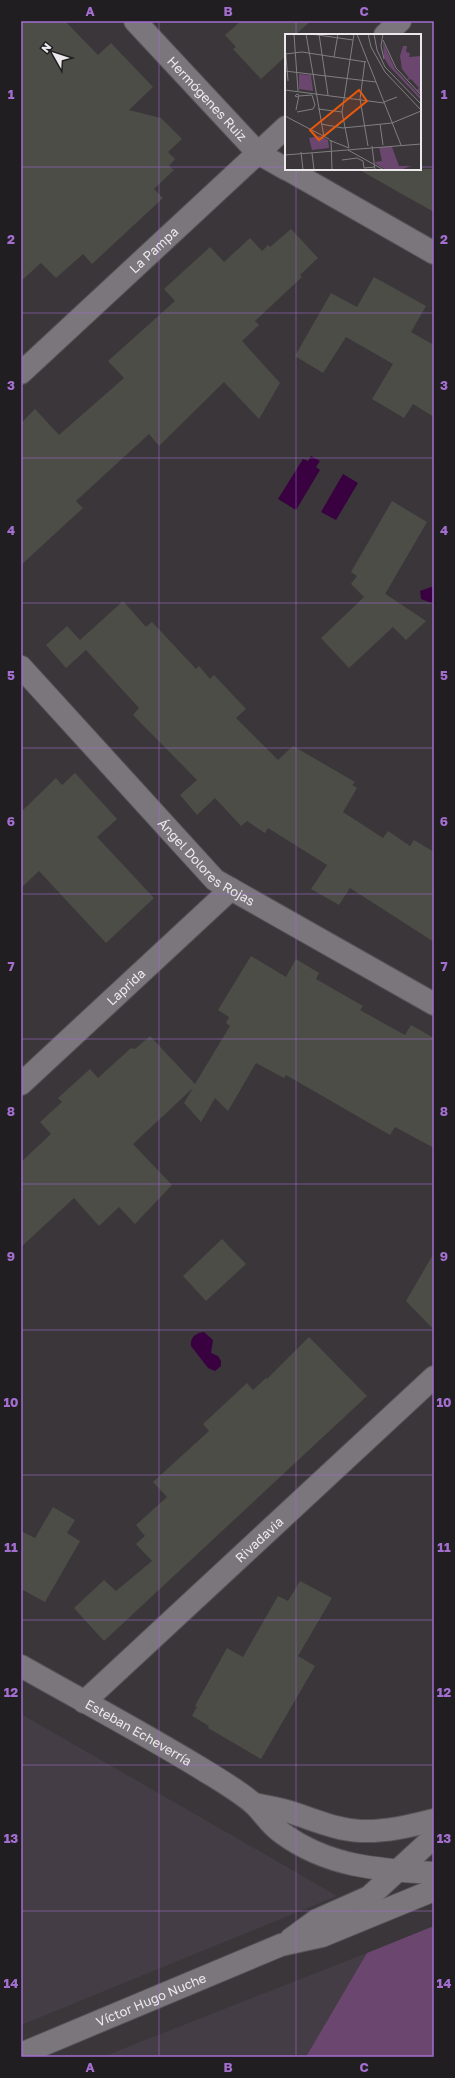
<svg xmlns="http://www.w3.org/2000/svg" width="455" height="2078" viewBox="0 0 455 2078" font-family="'Golos Text',sans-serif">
	<rect width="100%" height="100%" fill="#3a363a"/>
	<path fill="#453d46" d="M21,1714l266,153 50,29 -316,129z
		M434,1926v131h-332l265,-104z"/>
	<path fill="#6b4770" d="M434,1926v131h-128l61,-104z"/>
	<path fill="#3a0141" d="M311,456l9,5 -4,6 4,3 -24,40 -18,-11 25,-40 5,2z
		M343,474l15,9 -22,37 -15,-8z
		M434,586v18l-13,-5 -1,-8z
		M204,1332l9,8 -2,13 7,3 3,5v5l-6,5 -7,-3 -17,-22c-1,-8 4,-13 13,-14z"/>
	<path fill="#4d4d48" d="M21,21h44l33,34 13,-12 42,44 -24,23 32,8 21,21 -14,13 7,7 -6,7 5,4 -20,19 9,9 -71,66 -9,-10 -27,24 -15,-15 -20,18z
		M241,21h70l-16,14h-9v21l-25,23 -28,-30 3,-2 -11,-12z
		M358,169h76v43l-34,-19z
		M291,229l27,29 -18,17 2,2 -47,44 4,4 -17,16 38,42 -21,36 -35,-37 -65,64 -10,-12 -24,22 -49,45 7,7 -62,57v-142l14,-14 24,26 65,-57 -16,-17 67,-60 -11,-12 46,-42 14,15 26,-24 12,13 6,-6 2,2z
		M374,277l52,29 -15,26 23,13v72l-21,-13 -9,14 -32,-19 21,-35 -47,-27 -23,36 -28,-17 36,-63 26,14z
		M392,501l35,21 -42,72 -7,-5 48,32 -20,19 -13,-13 -44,41 -28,-30 43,-41 -13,-13 6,-8 -6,-4z
		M123,601l23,26 6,-5 44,47 3,-3 11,13 4,-4 32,34 -10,9 42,42 15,-14 62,36 -3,3 5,3 -14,24 40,26 5,-7 22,15 4,-6 20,12v90l-84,-54 -11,17 -28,-16 16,-24 -59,-37 -3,5 -18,-12 -6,5 -26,-28 -18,17 -17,-20 17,-15 -64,-65 6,-7 -53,-58 -20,18 -20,-23 21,-19 13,14z
		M75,773l42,46 -20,18 57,61 -48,45 -67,-72 -18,17v-76l35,-34 6,7z
		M251,956l35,21 10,-18 23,14 -3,6 47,27 -3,4 45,25 6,-10 23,13v110l-39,-21 -5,8 -104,-60 -2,3 -28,-15 -28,48 -13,-13 -14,24 -17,-19 9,-15 -60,56 39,41 -37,39 -16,-17 -20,19 -25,-28 -53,49v-85l30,-28 -11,-12 22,-20 -4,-4 32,-29 8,9 33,-30 4,1 15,-13 45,48 35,-58 -4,-3 3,-6 -11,-7z
		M222,1239l24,25 -40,37 -23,-25z
		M434,1253v77l-28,-29z
		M309,1337l58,59 -263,245 -30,-33 30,-28 12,11 36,-30 -16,-17 9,-8 -9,-11 31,-28 -14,-15 56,-51 -6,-7 44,-41 6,7 13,-12 1,1z
		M53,1507l22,13 -8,13 13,8 -35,61 -24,-13v-58l14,7z
		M300,1581l32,17 -34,58 17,10 -54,93 -53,-31 1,-2 -17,-10 5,-9 -2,-1 32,-58 16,9 35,-61 10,5z"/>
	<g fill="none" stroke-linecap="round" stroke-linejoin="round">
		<g stroke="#565356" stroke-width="24">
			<g id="minor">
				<path id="s1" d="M135,21l123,132 28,16"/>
				<path d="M385,35l15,-14"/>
				<path d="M287,169l147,84"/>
				<path id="s2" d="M21,373l265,-246"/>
				<path id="s3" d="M21,667l194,213 219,124"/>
				<path id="s4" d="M21,1084l210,-195"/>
				<path id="s5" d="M21,1666c60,34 122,67 181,103 16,10 39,23 53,36 9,9 16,21 27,28 46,34 97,37 152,40"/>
				<path id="s6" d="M84,1702l350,-325"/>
				<path d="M254,1804c13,3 26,4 39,9 22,7 44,17 68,18 25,1 49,-5 73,-11"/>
				<path d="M291,1939l26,-19 52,-23 65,-60"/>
				<path id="s7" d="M21,2054l260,-109 41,-9 112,-46"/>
			</g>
		</g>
		<use href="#minor" stroke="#7a767b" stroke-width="22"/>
	</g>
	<path fill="none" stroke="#a36ecf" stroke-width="1" stroke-opacity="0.55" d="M159,21v2036M296,21v14M21,167h265M420,167h14M296,169v1888M21,313h413M21,458h413M21,603h413M21,748h413M21,894h413M21,1039h413M21,1184h413M21,1330h413M21,1475h413M21,1620h413M21,1765h413M21,1911h413"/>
	<g text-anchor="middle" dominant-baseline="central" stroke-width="3" stroke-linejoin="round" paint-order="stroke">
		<g font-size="13" fill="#ece9ec" stroke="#201e20">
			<text stroke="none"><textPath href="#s1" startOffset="106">Hermógenes Ruiz</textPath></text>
			<text stroke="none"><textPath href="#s2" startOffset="181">La Pampa</textPath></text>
			<text stroke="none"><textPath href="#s3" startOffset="270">Ángel Dolores Rojas</textPath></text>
			<text stroke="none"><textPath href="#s4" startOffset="143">Laprida</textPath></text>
			<text stroke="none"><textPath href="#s6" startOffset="239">Rivadavia</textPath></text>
			<text stroke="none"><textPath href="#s5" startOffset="135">Esteban Echeverría</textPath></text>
			<text stroke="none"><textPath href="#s7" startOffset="141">Víctor Hugo Nuche</textPath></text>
		</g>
	</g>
	<g transform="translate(285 34)">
		<rect width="136" height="136" fill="#3a363a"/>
		<path d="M98,8l12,27 26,28v3l-32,-34 -5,-8zM118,12h4l-1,6 4,1 -1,4 12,-1v38l-4,-4 2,-2 -8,-9 -4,1 2,-2 -7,-9 -2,-13zM14,40l12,1 2,16 -14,-2zM35,102l8,4 1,8 -17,2 -3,-12zM94,113h13l7,19h12l-11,4h-14l-10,-6 -1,-2 7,-1z" fill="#6b4770"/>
		<path fill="none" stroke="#817e81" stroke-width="1" d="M9,0l4,57M21,0l18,103M26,0l42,6M34,0l9,61M72,0l44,111M83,0l3,13 14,25 36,38M89,0l3,16 8,17 36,37M98,0l-2,12 3,13M98,6l13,28 25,27M0,11l3,36M0,20l17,-2 64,10M49,23l4,-23M80,27l-5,38 8,47M0,37l91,11M0,56l99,13M99,68l13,-5M33,75l24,3M11,76l3,-15 -2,-1 -2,2 3,1M12,78l16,-3 2,-4 -3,-10 -13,1M0,82l44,23M36,90l22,4 49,-5 29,-12M95,90l3,21M44,106l20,8M46,106l1,30M87,112l3,24M64,114l-7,-36 12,-78M63,116l36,20M16,118l2,18M27,119l2,17M0,121l136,-11M57,126l15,-2 6,3 1,7 11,-1"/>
		<path fill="#e8590c" fill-opacity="0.15" stroke="#e8590c" stroke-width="2" d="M74,56l8,11 -48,39 -9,-10z"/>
		<rect width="136" height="136" fill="none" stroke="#ece9ec" stroke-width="2"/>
	</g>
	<rect width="455" height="2078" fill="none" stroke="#201e20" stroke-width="44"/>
	<g transform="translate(54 54) rotate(309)" stroke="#201e20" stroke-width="3" paint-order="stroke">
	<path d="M0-3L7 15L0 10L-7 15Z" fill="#ece9ec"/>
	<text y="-6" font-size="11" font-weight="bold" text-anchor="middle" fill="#ece9ec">N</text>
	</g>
	<rect x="22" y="22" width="411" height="2034" fill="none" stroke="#a36ecf" stroke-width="1.5"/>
	<g font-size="13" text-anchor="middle" font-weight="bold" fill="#a36ecf">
		<text x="90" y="16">A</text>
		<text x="228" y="16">B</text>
		<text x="364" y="16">C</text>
		<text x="11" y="99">1</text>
		<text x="444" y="99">1</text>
		<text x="11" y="244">2</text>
		<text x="444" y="244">2</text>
		<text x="11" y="390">3</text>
		<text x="444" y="390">3</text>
		<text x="11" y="535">4</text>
		<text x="444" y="535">4</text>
		<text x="11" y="680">5</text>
		<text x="444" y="680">5</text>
		<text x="11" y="826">6</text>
		<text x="444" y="826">6</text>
		<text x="11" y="971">7</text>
		<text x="444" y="971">7</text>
		<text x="11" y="1116">8</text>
		<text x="444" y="1116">8</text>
		<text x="11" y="1261">9</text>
		<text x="444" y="1261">9</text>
		<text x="11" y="1407">10</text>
		<text x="444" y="1407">10</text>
		<text x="11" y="1552">11</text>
		<text x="444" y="1552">11</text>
		<text x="11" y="1697">12</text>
		<text x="444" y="1697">12</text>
		<text x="11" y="1843">13</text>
		<text x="444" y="1843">13</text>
		<text x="11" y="1988">14</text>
		<text x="444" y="1988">14</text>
		<text x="90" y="2072">A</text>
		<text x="228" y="2072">B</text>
		<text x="364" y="2072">C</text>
	</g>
</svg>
